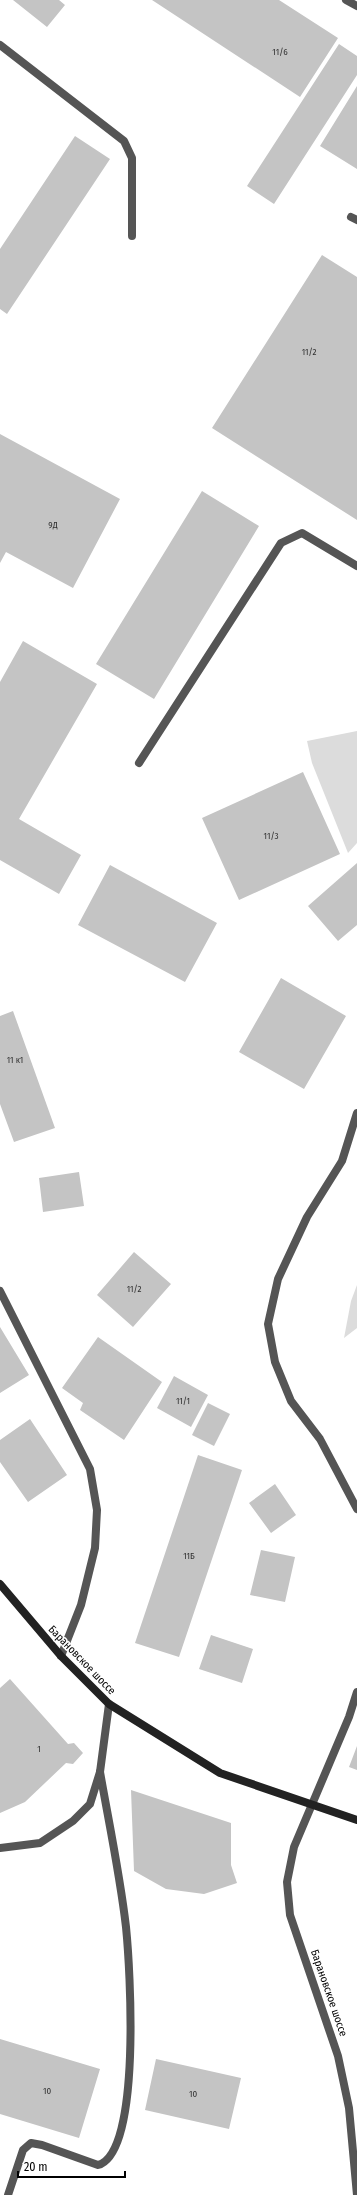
<svg xmlns="http://www.w3.org/2000/svg" width="357" height="2195" viewBox="0 0 357 2195" font-family="'Fira Sans Condensed',sans-serif">
	<rect width="100%" height="100%" fill="#fff"/>
	<path fill="#dcdcdc" d="M357,731v112l-9,10 -36,-90 -5,-22z
		M357,1285v43l-13,10 7,-37z"/>
	<path fill="#c4c4c4" d="M13,0h46l6,5 -18,22z
		M152,0h127l59,38 -38,59z
		M339,44l18,12v19l-83,129 -27,-18z
		M357,86v83l-37,-23z
		M75,136l35,23 -103,155 -7,-5v-60z
		M322,255l35,22v243l-145,-92z
		M0,434l120,65 -47,89 -67,-36 -6,11z
		M202,491l57,35 -105,173 -58,-35z
		M23,641l74,43 -78,135 62,36 -22,39 -59,-34v-178z
		M303,772l37,82 -101,46 -37,-82z
		M357,863v62l-19,16 -30,-35z
		M110,865l107,58 -32,59 -107,-57z
		M281,978l65,38 -42,73 -65,-37z
		M13,1011l42,117 -41,14 -14,-38v-88z
		M79,1172l5,34 -41,6 -4,-34z
		M134,1252l37,32 -38,43 -36,-32z
		M0,1327l29,48 -29,18z
		M98,1337l64,45 -38,58 -44,-30 3,-7 -21,-15z
		M174,1376l34,19 -17,32 -34,-19z
		M208,1403l22,11 -16,32 -22,-11z
		M30,1419l37,56 -39,27 -28,-40v-22z
		M198,1455l44,15 -63,187 -44,-14z
		M275,1484l21,31 -25,18 -22,-30z
		M261,1550l34,7 -10,45 -35,-7z
		M211,1635l42,14 -11,34 -43,-14z
		M10,1679l58,65 6,-1 9,10 -10,11 -7,-1 -41,39 -25,11v-125z
		M357,1746v24l-8,-3z
		M131,1790l100,33v42l6,18 -33,11 -38,-5 -32,-18z
		M0,2039l100,30 -21,69 -79,-24z
		M156,2059l85,19 -12,51 -84,-19z"/>
	<g fill="none" stroke-linecap="round" stroke-linejoin="round">
		<path stroke="#555" stroke-width="8" d="M346,0l11,6
			M0,45l124,96 8,17v78
			M351,217l6,3
			M139,763l142,-220 21,-10 55,33
			M0,1291l90,178 7,41 -2,38 -14,57 -20,51
			M8,2195l15,-45 8,-7 11,2 56,20c44,-12 32,-198 28,-238 -6,-52 -17,-104 -26,-155"/>
		<path stroke="#555" stroke-width="8" d="M357,1113l-15,48 -35,56 -29,62 -10,45 7,38 16,39 29,38 37,70
			M357,1692l-8,25 -55,130 -7,35 3,33 48,141 11,52 8,87
			M0,1848l40,-5 33,-22 17,-17 10,-32 9,-68"/>
		<path stroke="#222" stroke-width="8" d="M0,1584l61,72 48,48 111,69 137,47"/>
	</g>
	<g text-anchor="middle" dominant-baseline="central" stroke-width="3" stroke-linejoin="round" paint-order="stroke">
		<g font-size="9" fill="#313131">
			<text x="280" y="52">11/6</text>
			<text x="309" y="352">11/2</text>
			<text x="53" y="525">9Д</text>
			<text x="271" y="836">11/3</text>
			<text x="15" y="1060">11 к1</text>
			<text x="134" y="1289">11/2</text>
			<text x="183" y="1401">11/1</text>
			<text x="189" y="1556">11Б</text>
			<text x="39" y="1749">1</text>
			<text x="47" y="2091">10</text>
			<text x="193" y="2094">10</text>
		</g>
		<g font-size="11" fill="#000" stroke="#fff">
			<text transform="translate(82 1660) rotate(46)">Барановское шоссе</text>
			<text transform="translate(329 1993) rotate(71)">Барановское шоссе</text>
		</g>
	</g>
	<path d="M18 2171v6h107v-6" fill="none" stroke="#000000" stroke-width="2"/>
	<text x="24" y="2171" font-size="12" fill="#000000" stroke="#ffffff" stroke-width="3" paint-order="stroke">20 m</text>
</svg>
